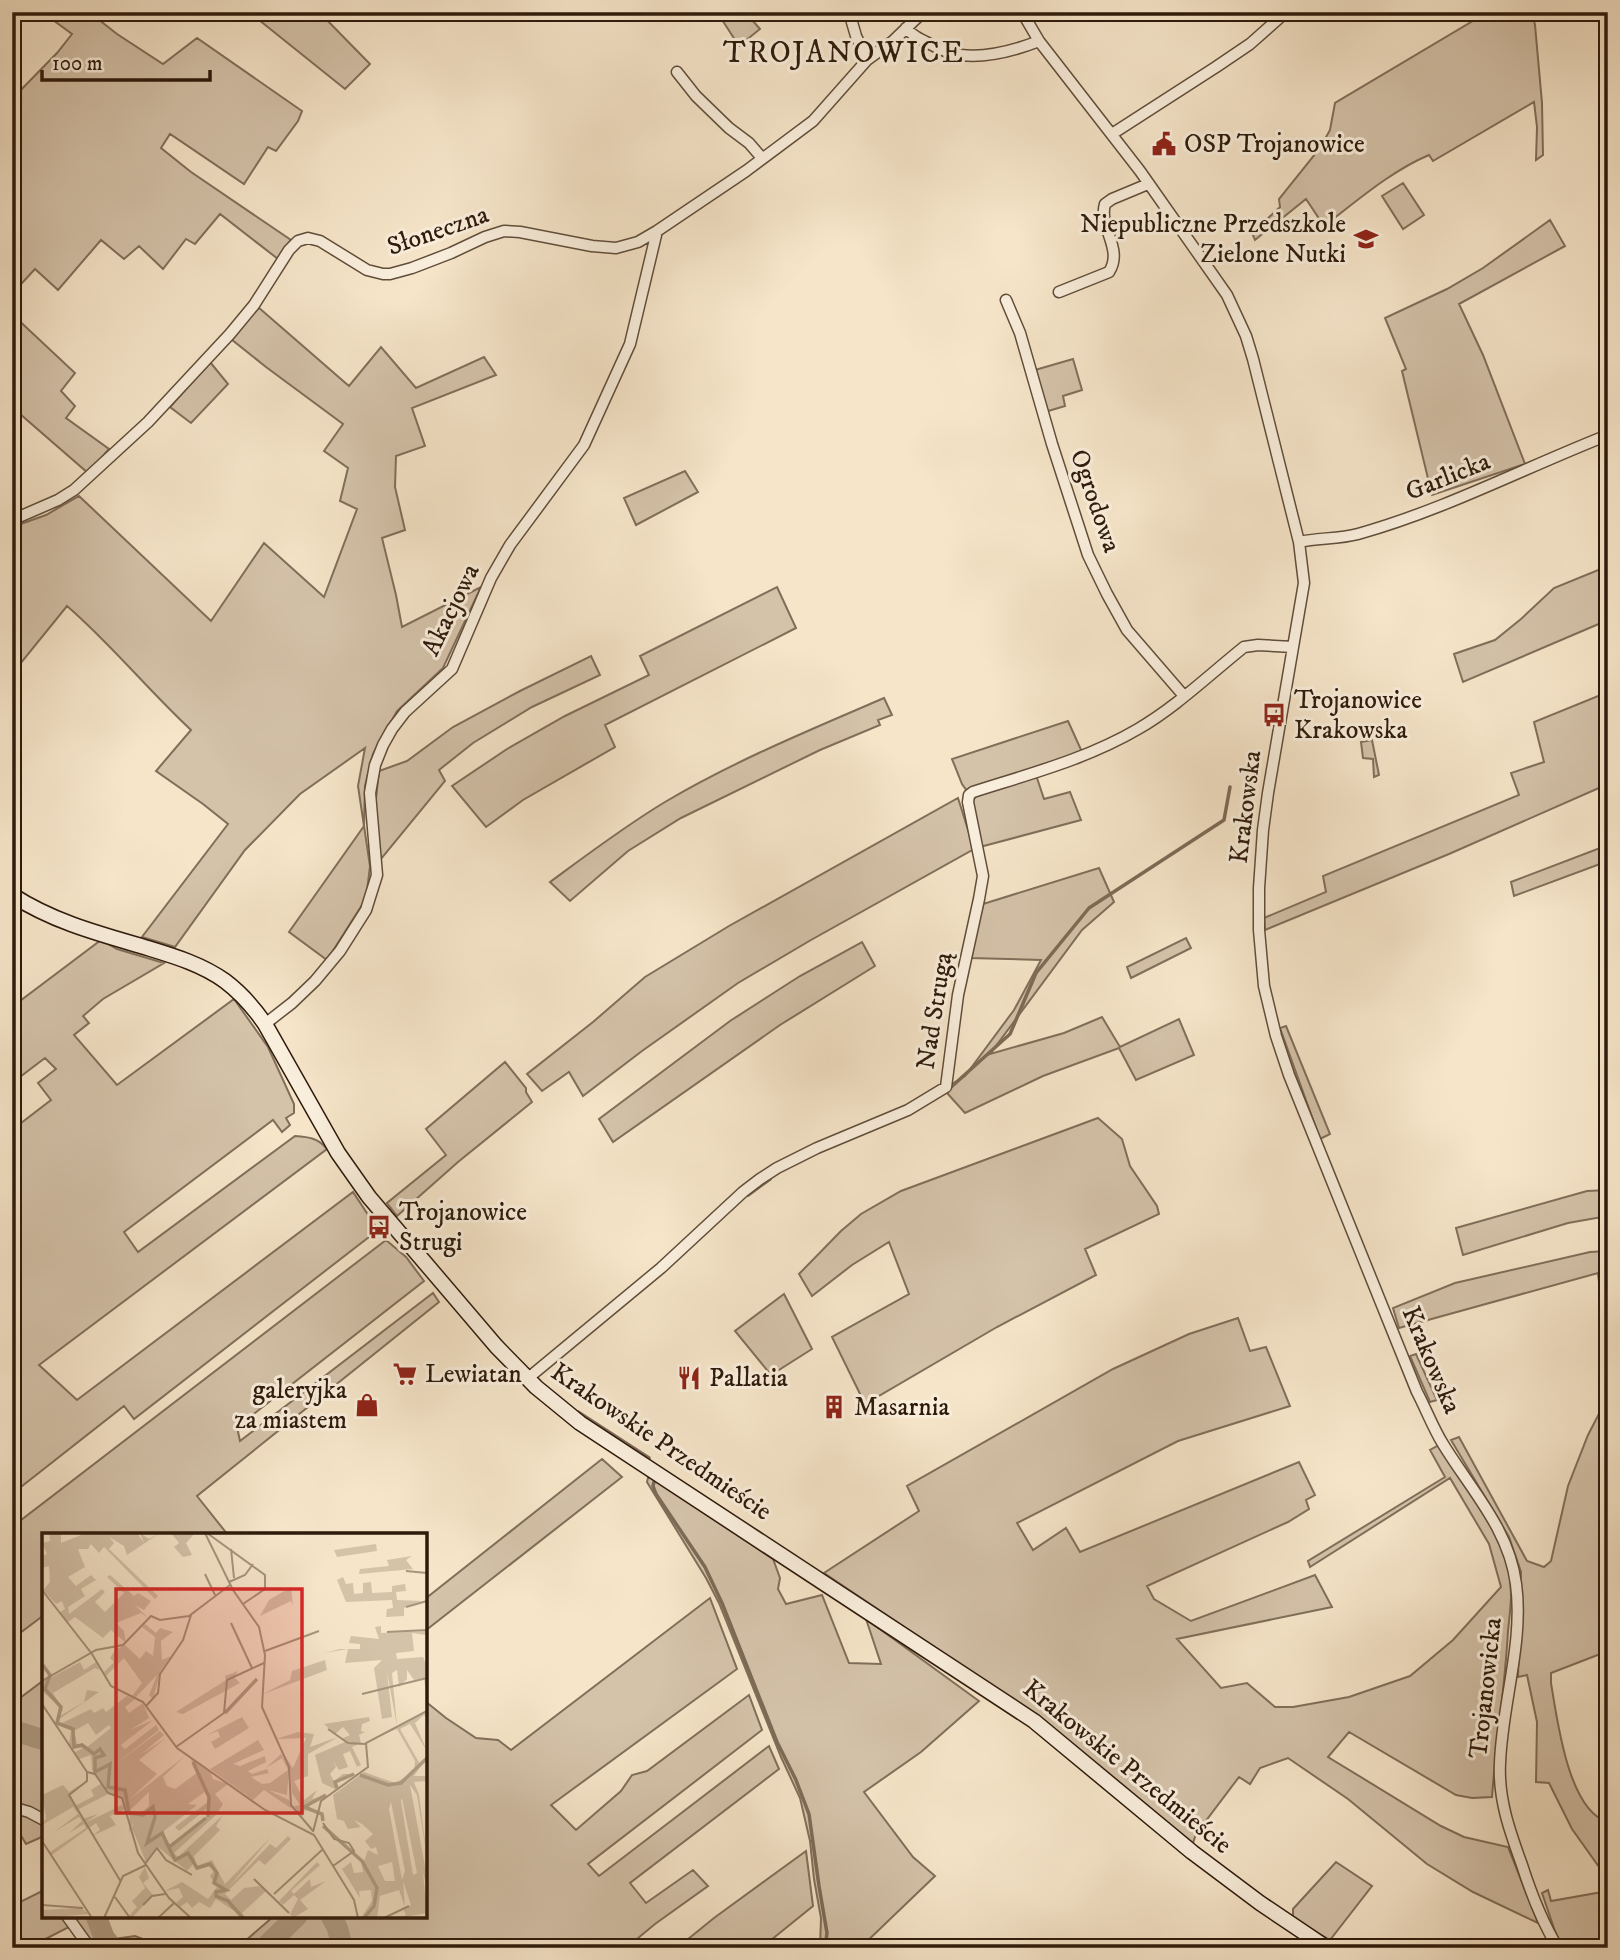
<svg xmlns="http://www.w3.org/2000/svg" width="1620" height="1960" viewBox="0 0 1620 1960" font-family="'IM FELL DW Pica',serif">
	<rect width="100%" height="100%" fill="#f6e5c9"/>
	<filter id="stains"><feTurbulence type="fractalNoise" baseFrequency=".00286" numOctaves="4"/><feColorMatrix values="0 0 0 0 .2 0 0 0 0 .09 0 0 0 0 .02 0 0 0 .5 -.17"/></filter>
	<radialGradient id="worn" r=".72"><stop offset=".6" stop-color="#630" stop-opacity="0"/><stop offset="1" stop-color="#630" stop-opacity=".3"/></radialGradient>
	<path fill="#d4c2a9" stroke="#816e5a" stroke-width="2" d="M42,12h47l28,22 46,30 34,-26 105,73 -4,10 -22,30 -8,-4 -24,37 -74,-50 -9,14 30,24 100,68 -13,19 -58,-45 -25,30 -9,-5 -23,30 -24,-23 -15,13 -23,-19 -43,50 -23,-21 -23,25v-195l45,-46 15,-19z
		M249,12h70l51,52 -25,25z
		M717,12h28l15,17 -21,17z
		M1488,12h44l3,13 7,78 1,52 -7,5 1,-33 -3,-25 -101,59 -4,-6c-38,16 -72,46 -105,71l-18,-27 -51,41 -3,-7 28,-26 -1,-8 41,-51 10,-18 5,-27z
		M1403,183l21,32 -21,14 -21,-33z
		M1550,220l15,26 -106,58 24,51 42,109 -93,31 -30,-124 4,-2 -21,-51 62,-29 36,-21z
		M258,307l91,79 32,-39 35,41 68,-31 12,18 -84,33 13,38 -29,10 -1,31 10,43 -23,8 14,57 6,32 79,-40 -38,81 -46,43 -24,43 -8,32 -1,40 6,40 -3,25 -5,14 -35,55 -38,-28 75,-106 -6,-40 7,-38 -65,46 -55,56 -70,97 -33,-10 86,-113 -25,-20 -47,-33 35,-41c-43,-40 -80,-86 -124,-124l-55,68v-147l34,-12 33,-19 132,125 53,-78 60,54 33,-88 -17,-8 8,-33 -24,-17 19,-27 -77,-57 -35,-28z
		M12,314l63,59 -14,18 14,15 -9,12 43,31 -21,24 -76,-66z
		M1073,359l9,31 -19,6 2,10 -20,6 -10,-42z
		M210,362l18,22 -37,39 -21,-16z
		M685,471l13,21 -62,33 -12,-27z
		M1608,566v54l-145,62 -9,-28 41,-14 26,-21 33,-31z
		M777,587l19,41 -191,97 10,22 -92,53 -37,27 -34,-41 55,-37 58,-33 84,-41 -9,-19z
		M591,656l9,19 -68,32 -59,36 -34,27 6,11 -64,78 -7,-42 5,-46 28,-10 46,-34 67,-36z
		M1608,692v92l-159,70 -184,76 -1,-12 62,-26 -3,-16 196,-81 -8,-22 33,-11 -10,-40z
		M884,698l8,17 -14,5 2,5 -60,25 -139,68 -53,33 -58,50 -20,-19c38,-28 75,-56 115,-80 69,-41 145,-72 219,-104z
		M1068,721l14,31 -115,39 -5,-7 -10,-25z
		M1372,740l7,35 -5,2 -1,-18 -10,-1 -2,-16z
		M1036,775l8,24 26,-7 11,28 -101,27 -9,-43 5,-8z
		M958,798l16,51 -163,91 -73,43 -96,68 -59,45 -14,-24 -27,19 -15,-17 66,-52 52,-45 84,-51z
		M1608,845v16l-94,35 -3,-14z
		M1099,868l15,34 -32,28 -92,124 74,-21 38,-16 18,30 59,-28 15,36 -58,25 -17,-32 -76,28 -78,37 -18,-20 2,-7 16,-10 49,-66 27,-50 -71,-2 13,-54z
		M1186,938l5,10 -60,30 -4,-11z
		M101,940l16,9 47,14 -61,36 -20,17 6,7 -15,12 43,50 117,-86 34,48 26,57v9l-8,5 4,7 -8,7 -9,-12 -149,112 14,20 157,-116c14,1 23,2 32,13l-288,216 38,35 276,-208 25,38 -244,189 -10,-13 -112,88v-364l39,-30 -13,-17 18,-14 -11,-11 -33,25v-76z
		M862,942l13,24 -95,59 -167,117 -14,-23 131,-98 70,-45z
		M1286,1026l44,108 -10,5 -40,-111z
		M505,1062l21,26v4l6,10 -74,60 -61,54 -10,-13 59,-48 -20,-26z
		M1098,1118l24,21 8,27 27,40 2,8 -74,35 11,26 -99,52 -132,77 -33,-67 77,-43 -20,-52 -37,23 -40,31 -13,-22 42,-43 20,-17 40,-23z
		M1608,1190v26l-40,7 -105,32 -7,-27 131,-37z
		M386,1240l20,17 18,24 -187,146 3,14 193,-148 6,9 -242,194 31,39h-184v80l-32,24v-112z
		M1608,1251v49h-7l-3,-27 -199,55 -6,-20 62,-25 135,-31z
		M784,1294l28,55 -41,26 -36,-44z
		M1238,1318l12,33 16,-4 24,59 -112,35 -161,82 16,27 33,-22 14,24 219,-90 16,33 -9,5 3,9 -21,13 -141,64 7,13 37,22 124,-46 17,32 -155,32 44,49 26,-5 28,24h18l56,-10 61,-21 43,-36 48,-53 -12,-43 -39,-66 -140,89 -2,-6 137,-84 -15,-27 9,-5c26,40 60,81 70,127 4,20 1,40 -1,59 -3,56 -12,111 -16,166l-20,1 -16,-3 -107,-63 -21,25 113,69 23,11 44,10 30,76 -65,-31 -46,-28 -79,-65 -60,-41 -28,10 -10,16 -11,-7 -43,57 -3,9 -158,-128 -211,-142 95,-62 -12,-25 206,-117 76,-35z
		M1416,1354l21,46 -7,2 -20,-46z
		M1601,1410l7,2v239l-57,22v10c6,35 17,128 57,139v64l-9,-19 -27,-38 -23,-46 -13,-1 1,-60 -10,-47 -9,2 3,-105 -12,-35 -58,-97 8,-3 68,124 17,6 7,-6 17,-75 20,-51z
		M602,1459l20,18 -197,154v-32z
		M648,1478h4l121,81 7,19 -2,11 8,15 36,-9 27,68 32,1 -15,-45 113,82 -58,51 -57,40 49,65 22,19 -75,72h-40l1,-30 -7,-39 -4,-38 -10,-43 -19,-41 -62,-154 -13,-25 -59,-96z
		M710,1598l27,71 -186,136 25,25 45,-39 11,-16 15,-4 102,-76 13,35 -174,134 11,12 170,-130 10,23 -149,114 16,20 47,-33 15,16 -53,38 -29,24h-389l37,-32h151v-215l21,17 30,20 22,2 13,10z
		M44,1680v134l-32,-11v-99z
		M12,1810l32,14v12l-18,8 -14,-24z
		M806,1851l7,55 -52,42h-84l37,-30z
		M1336,1862l36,24 -42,54 -37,-21v-10z
		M44,1890v26h19l8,10 -43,22h-16v-42z
		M1548,1890l3,11 57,-10v57h-44l-6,-8 -16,-47z
		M73,1916h34l-1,10 8,13 21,-3 32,12h-73z"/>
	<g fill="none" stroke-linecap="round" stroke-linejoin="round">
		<path stroke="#7d6a56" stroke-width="3.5" d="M950,1088l60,-54 26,-61 53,-65 135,-88 6,-33
			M748,1195l22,-16
			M578,1412l71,46
			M654,1482l-1,4 3,8 49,73 17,36 55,139 19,38 13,34 10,72 8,47 -2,15"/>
		<path stroke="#b2a088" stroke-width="21" d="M12,1730l32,10
			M96,1916l8,21 8,11
			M331,1916l6,11 6,21
			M264,1948l33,-32"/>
		<g stroke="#604d3a" stroke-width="13">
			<path id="minor" d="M849,12l7,24 11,24
				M1022,12l17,29 101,130 87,124 19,41 7,23 46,183 5,41 -36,210 -5,37 -4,58v42l5,56 12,50 13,39 128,317c9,17 16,36 26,52 28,46 66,85 73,140 8,58 -14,120 -16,179 -2,36 10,69 22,102 9,28 20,57 36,83
				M906,28c7,8 14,11 24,16 9,5 21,10 31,11 25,3 55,-5 78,-14
				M677,72l19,24 33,32 20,15 13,15
				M1112,134l104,-67 34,-23 36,-32
				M1059,292l50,-20c15,-23 -11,-45 -4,-68l7,-5 36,-15
				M1006,300l14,33 32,111 36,111 19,39 20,36 57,66
				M12,520l46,-20 16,-10 74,-68 82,-88 24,-29 35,-55 9,-9 10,-3 12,3 47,29 16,4h7l22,-6 39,-15 34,-16 19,-6 16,1 72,14 24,2 22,-6 19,-11 89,-60 67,-50 54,-61 26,-19 30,-29
				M1299,542c19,-4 40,-3 59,-8 86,-24 166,-66 250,-99
				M265,1024l27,-21 23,-22 25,-30 26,-41 11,-35 -7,-82 5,-28 8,-20 9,-16 13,-17 47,-43 39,-91 19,-33 74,-100 46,-101 27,-113
				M527,1379l134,-111 82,-76 17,-13 17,-11 40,-20 91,-38 38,-23 12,-92 21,-96 4,-23 -15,-74 1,-7 4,-3c56,-18 114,-33 165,-63 38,-22 71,-54 106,-82l14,-2 35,2
				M12,1807l17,5 15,8
				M67,1916l23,32"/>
		</g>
		<g stroke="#2e1a0b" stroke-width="17">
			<path id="secondary" d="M12,895c40,26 84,38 129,51 29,9 59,17 84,35 16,12 29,27 40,43l73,129 31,44 127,149 40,41 44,36 454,298 158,131 68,51 67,45"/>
		</g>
		<use href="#minor" stroke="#f9eedc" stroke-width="10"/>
		<use href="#secondary" stroke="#f9eedc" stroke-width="14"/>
	</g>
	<defs>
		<g id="civic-bare" transform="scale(1.89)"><path d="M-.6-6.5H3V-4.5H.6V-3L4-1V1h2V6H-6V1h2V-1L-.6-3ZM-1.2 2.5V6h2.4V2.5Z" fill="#8f2418" stroke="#f9eedc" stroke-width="2.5" paint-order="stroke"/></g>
		<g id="school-bare" transform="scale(1.89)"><path d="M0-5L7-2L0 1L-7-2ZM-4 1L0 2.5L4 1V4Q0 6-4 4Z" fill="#8f2418" stroke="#f9eedc" stroke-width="2.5" paint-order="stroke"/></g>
		<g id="bus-bare" transform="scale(1.89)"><path d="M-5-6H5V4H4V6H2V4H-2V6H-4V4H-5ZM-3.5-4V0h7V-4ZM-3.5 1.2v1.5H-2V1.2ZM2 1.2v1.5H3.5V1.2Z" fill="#8f2418" stroke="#f9eedc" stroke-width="2.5" paint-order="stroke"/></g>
		<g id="supermarket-bare" transform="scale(1.89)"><path d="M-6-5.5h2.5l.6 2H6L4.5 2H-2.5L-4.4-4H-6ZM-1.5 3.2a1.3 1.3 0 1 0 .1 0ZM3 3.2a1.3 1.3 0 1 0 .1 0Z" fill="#8f2418" stroke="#f9eedc" stroke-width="2.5" paint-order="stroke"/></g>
		<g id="restaurant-bare" transform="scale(1.89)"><path d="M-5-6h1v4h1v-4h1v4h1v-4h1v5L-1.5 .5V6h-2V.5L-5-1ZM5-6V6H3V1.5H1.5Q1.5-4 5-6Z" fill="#8f2418" stroke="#f9eedc" stroke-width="2.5" paint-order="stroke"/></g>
		<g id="shop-bare" transform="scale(1.89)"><path d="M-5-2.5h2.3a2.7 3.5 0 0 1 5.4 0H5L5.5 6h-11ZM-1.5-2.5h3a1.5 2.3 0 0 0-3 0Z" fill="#8f2418" stroke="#f9eedc" stroke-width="2.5" paint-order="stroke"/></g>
		<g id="building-bare" transform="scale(1.89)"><path d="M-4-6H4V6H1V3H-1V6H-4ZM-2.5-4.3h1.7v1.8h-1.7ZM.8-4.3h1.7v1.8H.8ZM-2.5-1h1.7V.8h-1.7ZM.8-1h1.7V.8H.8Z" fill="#8f2418" stroke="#f9eedc" stroke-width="2.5" paint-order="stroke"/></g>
	</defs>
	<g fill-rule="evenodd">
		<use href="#civic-bare" x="1164" y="144"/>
		<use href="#school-bare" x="1366" y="239"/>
		<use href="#bus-bare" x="1274" y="715"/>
		<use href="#bus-bare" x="379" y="1227"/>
		<use href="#supermarket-bare" x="405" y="1374"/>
		<use href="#restaurant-bare" x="689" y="1378"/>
		<use href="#shop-bare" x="367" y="1405"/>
		<use href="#building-bare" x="834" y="1407"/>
	</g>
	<g text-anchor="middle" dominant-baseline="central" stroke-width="6" stroke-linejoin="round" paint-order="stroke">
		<g font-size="26" fill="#2e1a0b" stroke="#f9eedc" text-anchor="start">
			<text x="1184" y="144">OSP Trojanowice</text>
			<text x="1346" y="224" text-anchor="end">Niepubliczne Przedszkole<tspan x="1346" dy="30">Zielone Nutki</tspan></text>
			<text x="1294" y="700">Trojanowice<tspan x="1294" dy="30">Krakowska</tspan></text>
			<text x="399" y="1212">Trojanowice<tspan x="399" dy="30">Strugi</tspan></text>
			<text x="425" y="1374">Lewiatan</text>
			<text x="709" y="1378">Pallatia</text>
			<text x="347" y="1390" text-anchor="end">galeryjka<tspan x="347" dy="30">za miastem</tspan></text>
			<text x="854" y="1407">Masarnia</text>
		</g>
		<g font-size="26" fill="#2e1a0b" stroke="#f9eedc">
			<text transform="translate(438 231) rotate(-19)">Słoneczna</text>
			<text transform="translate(1448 477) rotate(-22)">Garlicka</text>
			<text transform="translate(1095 501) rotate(71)">Ogrodowa</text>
			<text transform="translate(451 610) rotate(-64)">Akacjowa</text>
			<text transform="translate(1246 807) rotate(-83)">Krakowska</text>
			<text transform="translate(935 1011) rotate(-81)">Nad Strugą</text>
			<text transform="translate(1431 1360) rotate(67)">Krakowska</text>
			<text transform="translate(661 1442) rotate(34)">Krakowskie Przedmieście</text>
			<text transform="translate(1486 1688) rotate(-84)">Trojanowicka</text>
			<text transform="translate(1127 1767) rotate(39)">Krakowskie Przedmieście</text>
		</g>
		<g font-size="30" letter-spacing="2" fill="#2e1a0b" stroke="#f9eedc">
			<text x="844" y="53">TROJANOWICE</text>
		</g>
	</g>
	<g transform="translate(42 1533)">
		<rect width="385" height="385" fill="#f6e5c9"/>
		<path d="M7,0h17l-5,2v8l25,-10h51l7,10 -4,-10 9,6 11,-6 -33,22 -3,-9 -15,-9 5,6 -5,6 49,47 -3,3 -51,-52 -5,6 -8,-9 -3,5h-10l7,18 -17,10 8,9 15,-11 5,5 -15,9 4,7 -17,11 1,7 33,-25 3,3 -10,10 10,10 19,-19 -17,-16 3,-2 24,21 4,-3 13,8 -7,9 -9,-5 13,13 -7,-5 -25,10 8,8 2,12 -15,-13 -8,8 -28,-21 -7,5 -9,-9 6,-4 -3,-8 -6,3 -13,-14 7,-8 -1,-16 -7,2v-12l5,-2 -5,-11 8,-2zM119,0l13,14 5,-4 -8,-10h24l-9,10 6,12 -9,2zM334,11l1,7 -40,6 -3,-7zM370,23l-6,4 7,9 -54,5 1,-5 29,-3 -2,-6zM301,44l3,7 7,-1 1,11 9,-1v-10l8,-1 1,11 20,-1v-6l13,-2 1,7 -10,1 1,8 25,1 -18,7v8l-18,1 1,-8 6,-1 -1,-8 -46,2 -9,-22zM249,54l2,19 -2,-5 -31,15 9,-16zM103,91l11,9 4,-5 13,4 -12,9 1,19 9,-4 -10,14 -8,29 -4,-4 8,-20 -21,22 -4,-1 10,-13 -18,-25 -18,18 -2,-4 10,-10 -4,-4 5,-8 10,-5 15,14 6,-8 7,5 2,-19 -13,-10zM339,93v7l46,-2 -1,4 -14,-2 2,18 -18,2 1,6 26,-2 4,9v34l-3,-22 -10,2 -7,-10v9l-8,8 -2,-17 -5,3 5,53 -10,-54 5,45 -10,2 -8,-51 8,-8 -37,3 3,-14 -24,4 16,-4h20v-5l-11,-1 2,-7 28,3 -4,-12zM283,127l2,10 -66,25 29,-15 2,-9zM0,129l10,15 28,-15 4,8 -33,22 45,-30 4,8 -5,-2 -42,25 10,17 -5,7 26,-15 3,-12 12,2 -41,28 2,4 31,-15 3,4 9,-5 3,4 21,-16 8,3 -10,8 4,6 14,-10 6,15 -19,12 23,-10 -32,25 4,4 31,-24 3,5 -47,37 48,-36 4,4 -21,18 23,-15 -27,22 18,14 -28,26 56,-44 -22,21 4,9 8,3 23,-17 -8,-14 20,13 3,8 15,5 -13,10 8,10 -7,11 -42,38 4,4 45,-42 -7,11 4,4 -26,26 3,10 15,-6 13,24 46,-47 -43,51 42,-44 6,4 12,-12 3,3 -26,26 -6,-5 -34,34 6,6 13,-12 15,-2 7,5 -24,22 3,5 -29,-19 -6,9 -11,-6 -7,6 -5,-6 -7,5 -4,-4 7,-6 -4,-9 -14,3 17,-9 26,17 9,-12 -7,-11 4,-5 -5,-5 -12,4 -4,-6 -6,7 -30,-25 -11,16 -14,-34 2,-9 -5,15 1,-17 -5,-8 -15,7 6,9 -24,11 8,-6 -4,-7 -44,32 -2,-3 36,-24 -2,-4 -15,9 13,-12 -3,-4 -25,15 24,-18 -5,-7 -31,18 4,-7 -4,-23 21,-10 6,7 16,-10 3,-9 -1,9 -17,11 5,13 19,-10 -3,-6 11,-7 -10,-13 -1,-15 -12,4 -4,-7 8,-4 -14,-2 2,-16 -15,-5 3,-19 -17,-15v-10l7,-5zM46,190l8,12 13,-10 2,3 -24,19 -10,-3 -3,-13zM164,258l3,10 -34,26 4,4 30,-24v8l-38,29 -5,-1 -2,-12 33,-26 -9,-1zM107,259v14l-9,8 -11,-3zM66,261l14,5 2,9 -2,-3 -37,18 13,-9 -16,5 -5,-9zM196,138l-4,6 6,6 -57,31 -7,-2 50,-32 -1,-4zM384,180l1,6 -3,-4 -9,8 12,28 -17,-27 -10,5 20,35 7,-7 -13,19h13v5l-13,1 5,13 8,62 -10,-62 -7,-10 17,92v10l-4,-14 4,40 -27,5 6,-3 -3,-6 8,-4 -8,-24 2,26 -6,-17 -19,6 -3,22h-16l11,-17 -1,-11 -12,1 1,7 -18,-29 9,-7 3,11 9,-1 -2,-11 -9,-6 12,6 4,-11 10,5 -2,-8 -5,2 -6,-8 8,-7 -11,-10 -8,-4 7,7 -13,2 -4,-8 -7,-2 -4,-24 31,-23 31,11 19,-11 1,-11 -18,-32 -13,5zM360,265l15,75 -4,2 -12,-74zM349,269l14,69 -3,9 -13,-71zM350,329l3,19h-10l-7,-15zM200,184l7,11 -34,21 -4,-7 9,-5 -2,-6 -11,4zM327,184l1,4 -8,3 -1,7 4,1 -6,3 2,8 -9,4 9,18 -4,2 -7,-16 -7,3 5,13 -9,3 -6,-9 3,6 -6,7 4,7 9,-7h14l-22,8 2,8 -15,-7 -7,-28 30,-13 -4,-3 9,-4 -7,-8 -8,7 -11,-10zM256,199l16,2 -4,13 28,-10 -30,17v22l-14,5 10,19 13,-10 -5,9 11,-3 1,1 -17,7 9,9 -11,-3 -3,8 -8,-12 6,-1 -8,-12 -2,-24 -7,-16 10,15 13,-30 -30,1zM216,207l6,10 -31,14 7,2 25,-10 1,6 -18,9 4,3 15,-5 2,4 -18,4 11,7 8,-1 18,-13 -6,-12 -16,10 15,-14 8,15 -2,26 -19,-5 21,10 3,9 -28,-19 -11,10 -43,-31zM275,329l3,3 -29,26 3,3 16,-15 1,8 15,-6 -26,19 8,9 -15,9 -3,-4 8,-15 -4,-4 -11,10 -4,-4zM103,334l4,11 -6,5 10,12 -21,23 -3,-2 8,-9 -5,-6 13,-13 -6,-11zM39,375l8,6 -47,4v-8z" fill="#d4c2a9" fill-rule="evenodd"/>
		<path fill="none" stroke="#b2a088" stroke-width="3.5" d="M0,131l8,11 -5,14 16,18 -4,16 16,6 1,18 8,-2 12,9 6,-5 4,6 -9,3v14l15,-8 -2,23 17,3 4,23 14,2 10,-8 2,10 -8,26 15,-10 13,27 13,-7 9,15 13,-4 7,9 -3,10 12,7 -10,2v4l12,5 15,17M183,180l32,-34M151,229l16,35 -1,20M318,242l28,10 13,-2 26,-25M295,255l-2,-6 19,-8M281,288l-1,-7 -18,-7 22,-12M281,293l39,35 15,27 -3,18 -10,12M126,315l38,-30"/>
		<path fill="none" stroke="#a6947d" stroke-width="2" d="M163,0l28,57 26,37 6,28 -3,52 27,60 2,38 22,26M165,0l58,42v14l-22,15M189,16l3,29M364,38l21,2M163,41l10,21M187,49l16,-7 8,-11M0,57l50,64 19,32 32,16 34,46 88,62 49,25 40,65 4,18M364,74l21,-6M189,90l21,45M345,99l40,-2M223,118l54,-20M0,148l54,-31 27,-5 28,-29 9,4 29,-4 41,-31M320,161l65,-16M0,171l45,68M104,173l12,-13 2,-19 23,-34 8,-25M286,196l20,14 17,1M134,214l48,-34 3,-33 37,-17M45,239l8,2 13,19 14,5 16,55 31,45 22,20M45,239v9l-18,14 52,87M281,290l11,16 15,4 5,8 -21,15M271,299l8,-31 47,-34 -2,-24 61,-32M0,308l50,77M103,331l12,-16 9,12 26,15M212,346l35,34M232,361l48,-44M73,364l15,21M0,372l41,3M101,372l9,-9 13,-2M62,385l19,-42 23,-11M116,385l16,-15M342,385l25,-12"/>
		<path fill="#d62828" fill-opacity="0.15" stroke="#d62828" stroke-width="3.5" d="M74,56h186v224h-186z"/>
		<rect width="385" height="385" fill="none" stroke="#2e1a0b" stroke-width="3.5"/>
	</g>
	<rect width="1620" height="1960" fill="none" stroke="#f6e5c9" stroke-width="42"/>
	<rect x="14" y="14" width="1592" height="1932" fill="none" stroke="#2e1a0b" stroke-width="3.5"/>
	<rect x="21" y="21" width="1578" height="1918" fill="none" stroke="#2e1a0b" stroke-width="2"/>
	<path d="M42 70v10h168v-10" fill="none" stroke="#2e1a0b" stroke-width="3.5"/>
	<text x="52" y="70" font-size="21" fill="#2e1a0b" stroke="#f9eedc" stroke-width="5" paint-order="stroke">100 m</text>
	<rect width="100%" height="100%" filter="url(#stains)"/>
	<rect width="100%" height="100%" fill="url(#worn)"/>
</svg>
